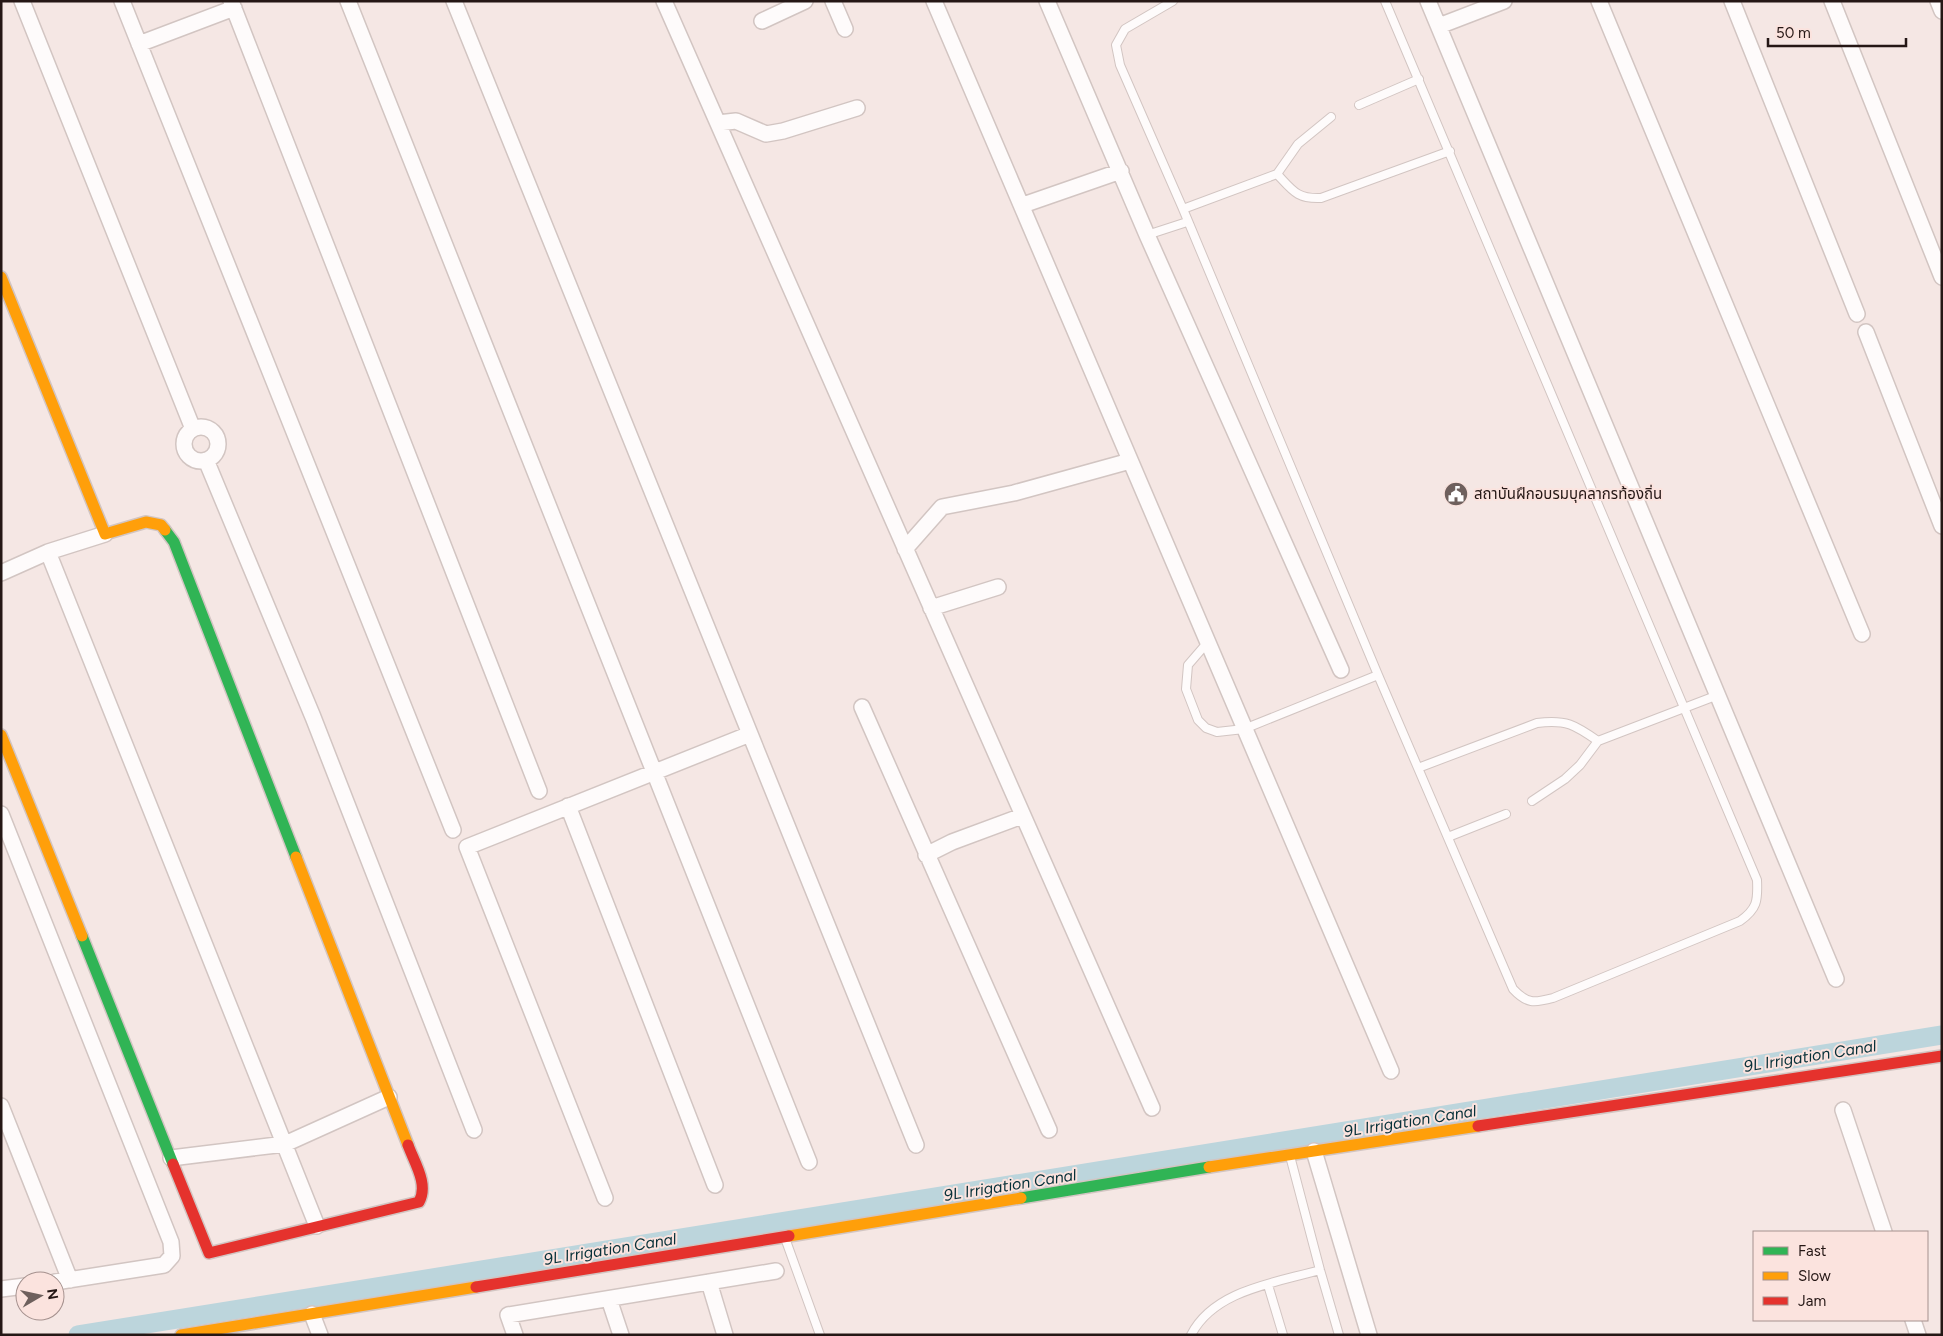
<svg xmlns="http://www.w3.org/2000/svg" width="1943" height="1336" viewBox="0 0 1943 1336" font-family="Figtree,'Noto Sans Thai',sans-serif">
	<rect width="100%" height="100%" fill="#f5e7e4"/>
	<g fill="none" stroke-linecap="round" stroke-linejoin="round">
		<path stroke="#bcd5dc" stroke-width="19" d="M78,1335l1864,-300"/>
		<g stroke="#d2c5c2" stroke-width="10">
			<path id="lane" d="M1173,1l-48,28 -9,16 4,20 63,144
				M1359,105l60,-26
				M1331,117l-33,27 -21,30 -94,35 195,466 135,314c14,15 21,14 40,9l187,-77c17,-12 18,-20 17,-41l-372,-879
				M1277,174c16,17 20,25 44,24l129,-47
				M1147,235l40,-13
				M1207,643l-19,22 -2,24 12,31 8,8 11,4 27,-3 134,-54
				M1418,768l119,-45c29,-4 38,2 61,18
				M1532,801l33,-22 15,-14 18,-24 120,-46
				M1448,837l58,-23
				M1290,1156l30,114 19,65
				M785,1238l35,97
				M1268,1285l15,50
				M1191,1335c23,-45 84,-52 129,-65"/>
		</g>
		<g stroke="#d2c5c2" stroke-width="18">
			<path id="street" d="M22,1l171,428
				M122,1l331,829
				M231,1l308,790
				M348,1l461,1161
				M454,1l462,1144
				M664,1l488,1107
				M833,1l12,28
				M934,1l457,1070
				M1047,1l100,234 194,435
				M1428,1l408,978
				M1599,1l263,633
				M1732,1l125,313
				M1832,1l110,276
				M1938,1l4,10
				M762,21l43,-20
				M1439,26l65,-25
				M139,44l95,-36
				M718,123l18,-2 30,13 17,-3 74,-23
				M1023,205l98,-34
				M1866,332l76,194
				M184 444a17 17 0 1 1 34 0a17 17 0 1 1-34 0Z
				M206,460l107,257 161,413
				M905,549l37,-42 72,-14 116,-32
				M48,552l269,674
				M1,573l47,-21 57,-18
				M931,608l67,-21
				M862,707l187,423
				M568,806l147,379
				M1,814l170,428 1,14 -8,9 -109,17
				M926,855l26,-13 70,-26
				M1,1106l69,174
				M1843,1110l41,122
				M1314,1151l55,184
				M171,1158l114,-14 104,-47
				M605,1198l-138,-351 283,-113
				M709,1282l16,53
				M1,1289l24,-3
				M609,1299l12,36
				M312,1314l8,21
				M1913,1320l5,15
				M515,1335l-7,-20 268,-44"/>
		</g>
		<g stroke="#d2c5c2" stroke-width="14">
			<path id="fast" d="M165,530l9,12 122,315
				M82,936l91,228
				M1021,1198l188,-31"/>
		</g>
		<g stroke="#d2c5c2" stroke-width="14">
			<path id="slow" d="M1,277l104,257 41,-12 15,3 4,5
				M1,735l81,201
				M296,857l112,288
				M1209,1167l269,-41
				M789,1236l232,-38
				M181,1335l295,-48"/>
		</g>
		<g stroke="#d2c5c2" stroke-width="14">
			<path id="jam" d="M1478,1126l464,-70
				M173,1164l36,89 210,-51c10,-18 -5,-40 -11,-57
				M476,1287l313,-51"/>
		</g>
		<use href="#lane" stroke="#fefbfb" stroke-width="8"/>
		<use href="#street" stroke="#fefbfb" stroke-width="15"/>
		<use href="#fast" stroke="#30b455" stroke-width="11"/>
		<use href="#slow" stroke="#ff9f0a" stroke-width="11"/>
		<use href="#jam" stroke="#e5322d" stroke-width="11"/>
	</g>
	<defs>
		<g id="civic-disc" transform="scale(1.25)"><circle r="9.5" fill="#6e605d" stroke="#fbe3de"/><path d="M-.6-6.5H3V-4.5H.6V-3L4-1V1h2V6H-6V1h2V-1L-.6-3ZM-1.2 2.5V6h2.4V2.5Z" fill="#fff"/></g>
	</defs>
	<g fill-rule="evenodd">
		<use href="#civic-disc" x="1456" y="494"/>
	</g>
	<g text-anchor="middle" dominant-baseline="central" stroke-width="4" stroke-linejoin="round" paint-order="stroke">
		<g font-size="15" fill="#251715" stroke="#fbe3de" text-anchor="start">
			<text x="1474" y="494">สถาบันฝึกอบรมบุคลากรท้องถิ่น</text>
		</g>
		<g font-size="16" font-style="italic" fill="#063039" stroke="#fbe3de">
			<text transform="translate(1810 1056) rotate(-9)">9L Irrigation Canal</text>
			<text transform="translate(1410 1121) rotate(-9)">9L Irrigation Canal</text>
			<text transform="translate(1010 1185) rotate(-9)">9L Irrigation Canal</text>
			<text transform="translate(610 1249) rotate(-9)">9L Irrigation Canal</text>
		</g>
	</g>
	<rect width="1943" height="1336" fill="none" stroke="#251715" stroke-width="5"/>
	<rect x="1753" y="1231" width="175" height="90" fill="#fbe3de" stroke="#a5918e"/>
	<rect x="1763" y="1247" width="25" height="8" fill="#30b455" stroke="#a5918e"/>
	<text x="1798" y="1256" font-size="15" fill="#251715">Fast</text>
	<rect x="1763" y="1272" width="25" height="8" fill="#ff9f0a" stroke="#a5918e"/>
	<text x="1798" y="1281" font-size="15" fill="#251715">Slow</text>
	<rect x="1763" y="1297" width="25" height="8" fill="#e5322d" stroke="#a5918e"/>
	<text x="1798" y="1306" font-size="15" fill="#251715">Jam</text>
	<g transform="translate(40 1296) rotate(81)"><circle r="24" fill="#fbe3de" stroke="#a5918e"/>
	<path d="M0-4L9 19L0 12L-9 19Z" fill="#6e605d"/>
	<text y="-8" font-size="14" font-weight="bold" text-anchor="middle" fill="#251715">N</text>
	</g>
	<path d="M1768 38v8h138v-8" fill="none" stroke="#251715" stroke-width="2.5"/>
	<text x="1776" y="38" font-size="15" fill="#251715" stroke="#fbe3de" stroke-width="4" paint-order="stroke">50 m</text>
</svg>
